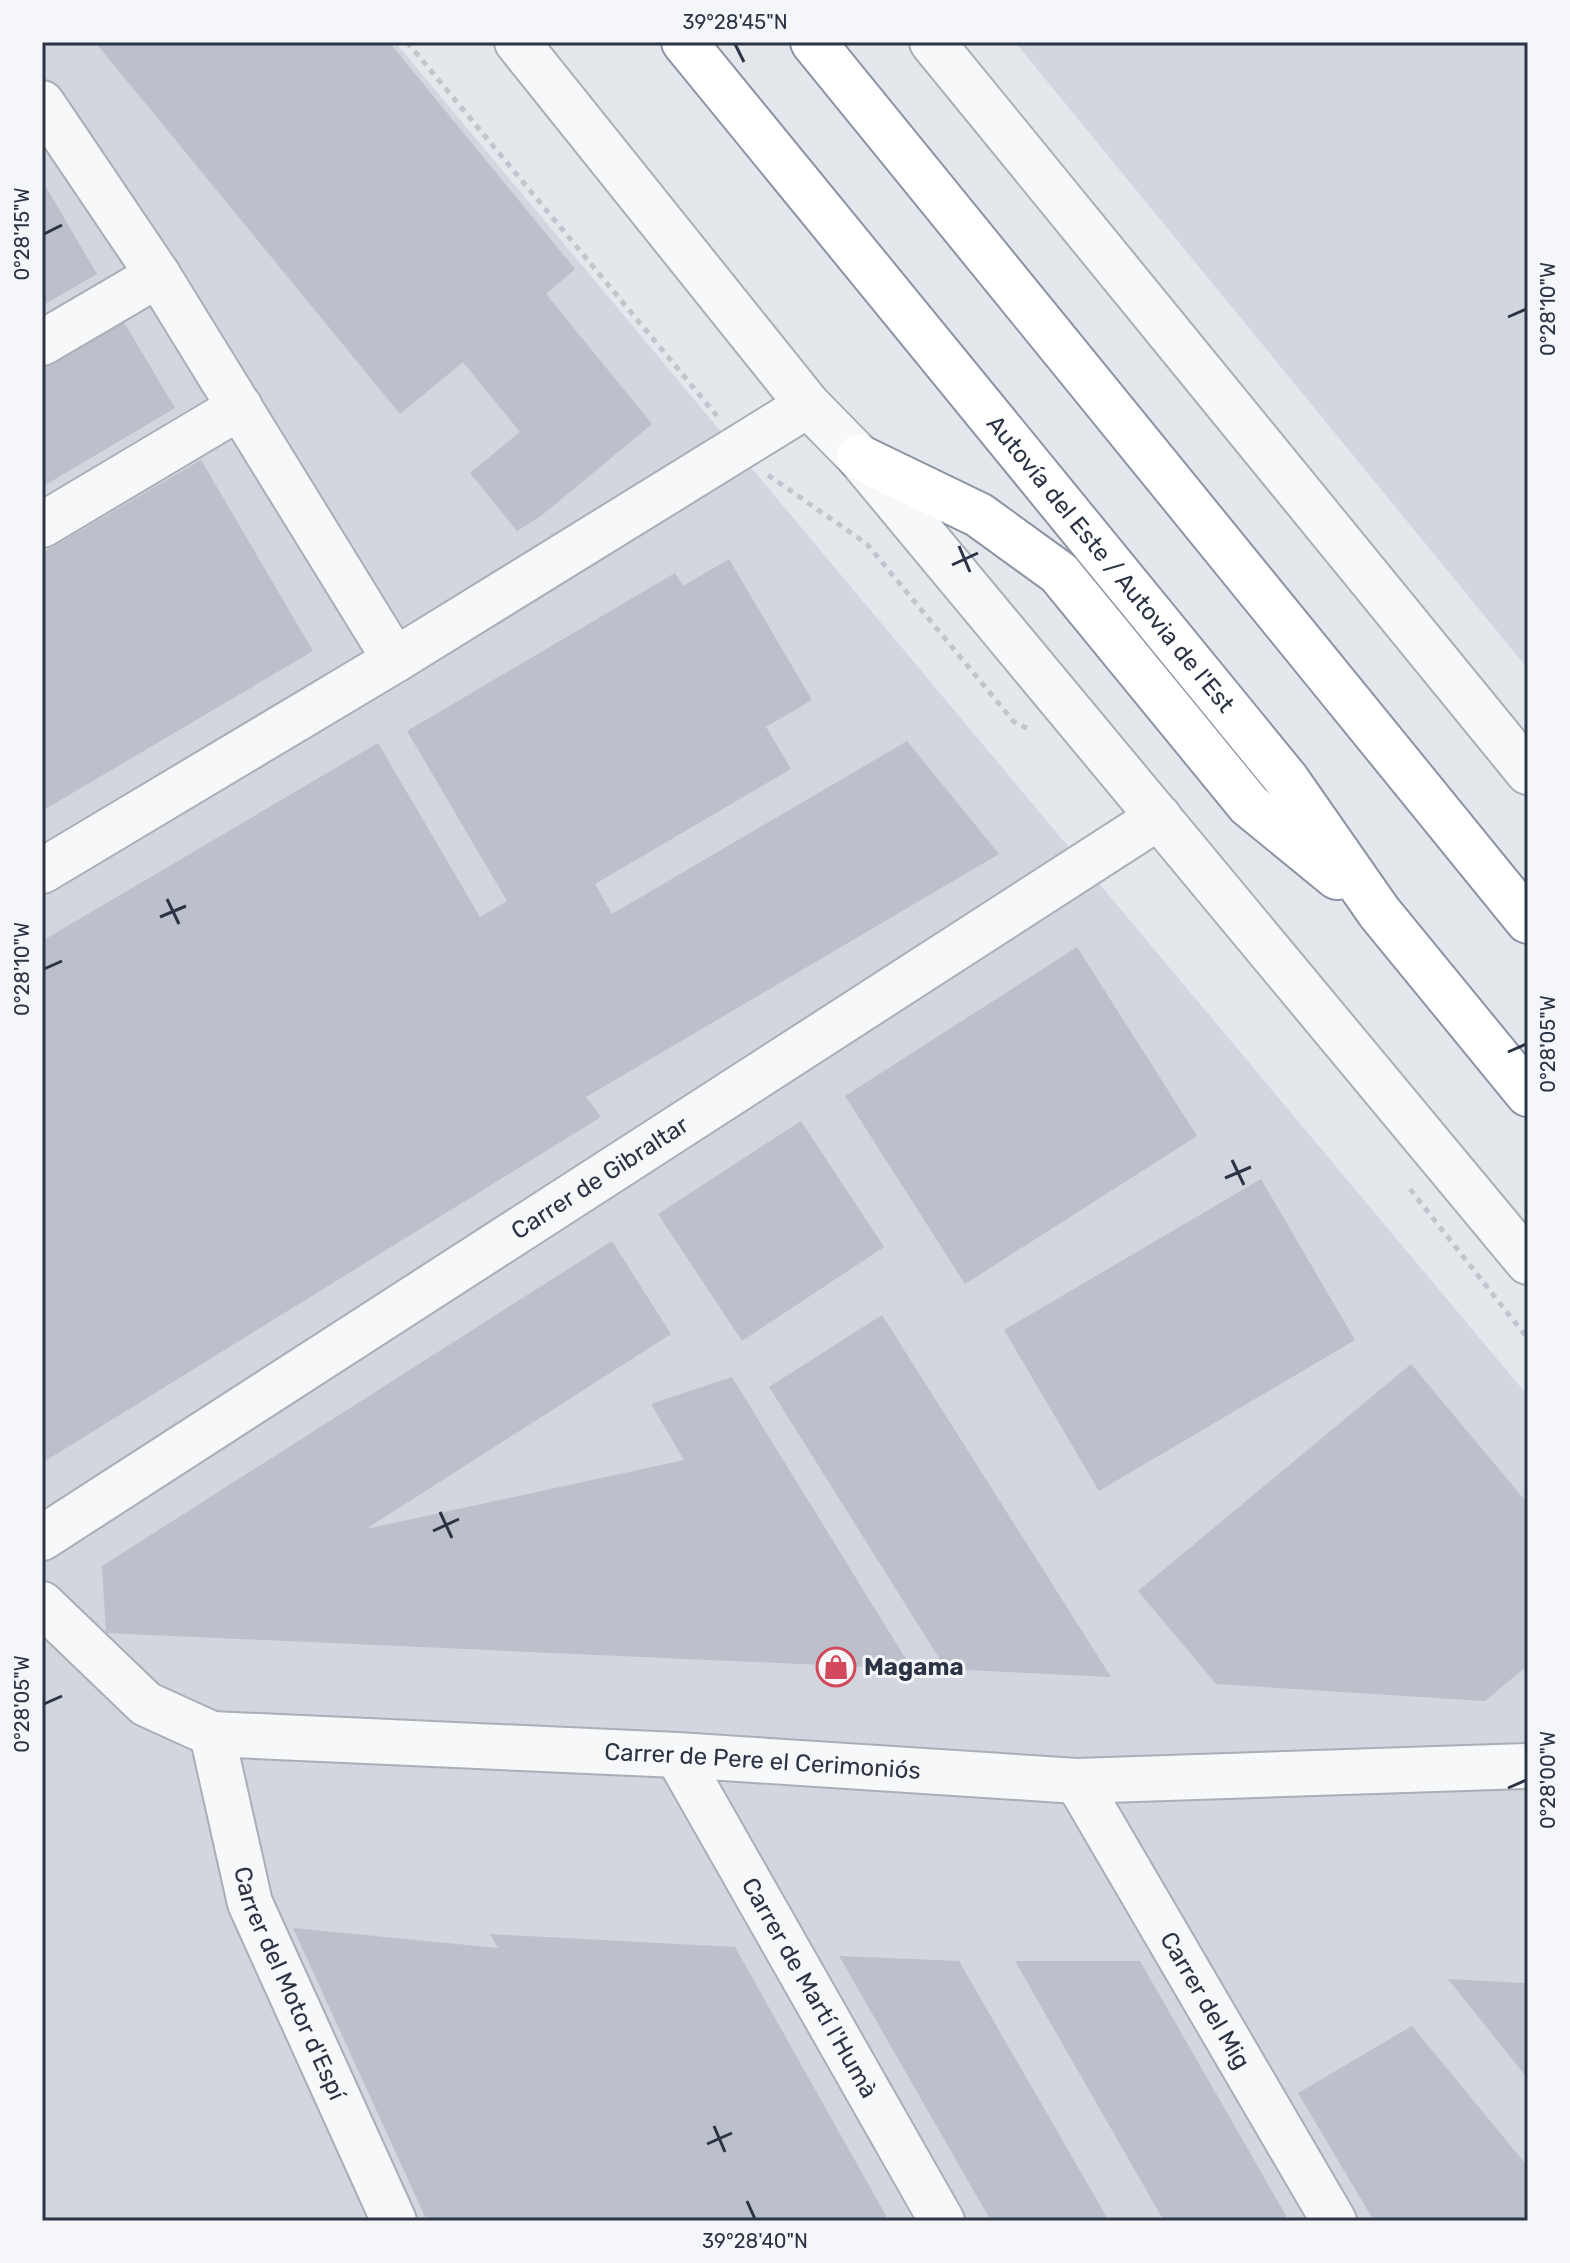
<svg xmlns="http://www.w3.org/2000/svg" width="1570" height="2263" viewBox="0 0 1570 2263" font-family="Rubik,sans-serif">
	<rect width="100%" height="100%" fill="#e4e7ec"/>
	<path fill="#d2d6de" d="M42,42h353l1133,1354v825h-1486z
		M1015,42h513v627z"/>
	<path fill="#bbc0ca" d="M95,42h294l186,227 -29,25 106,130 -111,92 -24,15 -47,-58 50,-41 -57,-70 -63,52z
		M42,180l55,94 -55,32z
		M122,319l53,89 -133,79v-121z
		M201,460l112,191 -271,160v-258z
		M729,559l83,141 -46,27 25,42 -196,115 17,30 295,-173 92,113 -413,243 15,20 -559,346v-522l336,-198 102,174 27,-16 -100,-170 268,-158 8,13z
		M1077,947l120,189 -232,148 -120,-188z
		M801,1121l83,126 -142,94 -84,-127z
		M1261,1179l94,161 -256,151 -95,-161z
		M612,1241l59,93 -305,195 318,-69 -33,-56 81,-27 180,292 -806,-36 -4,-67z
		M882,1315l229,362 -165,-8 -177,-282z
		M1411,1364l117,140v161l-43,36 -269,-17 -78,-93z
		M293,1928l205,20 -8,-14 245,13 154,274h-462z
		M839,1956l120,5 150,260h-118z
		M1015,1961h125l149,260h-125z
		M1448,1979l80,4v96z
		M1412,2026l116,141v54h-154l-76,-128z"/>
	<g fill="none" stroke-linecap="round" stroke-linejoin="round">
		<g stroke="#a9aeb7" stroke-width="48">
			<g id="minor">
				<path d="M517,42l291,363 51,52 669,805"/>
				<path d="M932,42l596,730"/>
				<path d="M42,103l116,172 237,385"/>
				<path d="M42,343l116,-68"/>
				<path d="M42,525l198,-118"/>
				<path d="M42,871l353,-211 413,-255"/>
				<path id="s1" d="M42,1538l1117,-721"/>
				<path id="s2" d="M42,1604l104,100 66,30 465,21 400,26 451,-15"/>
				<path id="s3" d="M212,1734l38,169 144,318"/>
				<path id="s4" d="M677,1755l265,466"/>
				<path id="s5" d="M1077,1781l257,440"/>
			</g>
		</g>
		<g stroke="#8b94a3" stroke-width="48">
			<g id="highway">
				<path id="s6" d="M684,42l603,738 92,132 149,182"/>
				<path d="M813,42l715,879"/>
				<path d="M859,457l120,58 80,58 190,232 88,72"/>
			</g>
		</g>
		<path stroke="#c2c5cb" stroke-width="5" stroke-dasharray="6 6" stroke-linecap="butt" d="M407,42l310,374
			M768,475l99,69 147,178 17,8
			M1410,1189l118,150"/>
		<use href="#minor" stroke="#f7f8fa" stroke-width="44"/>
		<use href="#highway" stroke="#fff" stroke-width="44"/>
	</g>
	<path fill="none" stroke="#2b3445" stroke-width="3" d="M735,44l9,18M44,234l18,-9M1508,317l18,-8M959,546l11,26M952,565l26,-12M167,899l12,25M160,917l26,-11M44,969l18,-8M1508,1052l18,-8M1232,1160l12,25M1225,1178l26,-11M440,1512l12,26M433,1531l26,-12M44,1704l18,-8M1508,1788l18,-8M714,2126l11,26M707,2144l25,-11M747,2201l8,18"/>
	<defs>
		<g id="shop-ring" transform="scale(2)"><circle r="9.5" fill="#f4f6f9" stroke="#d1495b" stroke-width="1.5"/><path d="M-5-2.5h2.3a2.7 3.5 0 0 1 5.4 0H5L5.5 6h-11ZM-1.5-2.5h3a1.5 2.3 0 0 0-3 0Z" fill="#d1495b"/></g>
	</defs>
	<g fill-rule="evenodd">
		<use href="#shop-ring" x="836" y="1667"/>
	</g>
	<g text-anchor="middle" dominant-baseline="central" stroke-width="6" stroke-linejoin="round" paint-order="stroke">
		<g font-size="24" fill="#2b3445" stroke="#f4f6f9">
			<text stroke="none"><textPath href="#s6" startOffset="674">Autovía del Este / Autovia de l'Est</textPath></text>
			<text stroke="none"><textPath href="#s1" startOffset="664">Carrer de Gibraltar</textPath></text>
			<text stroke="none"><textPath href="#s2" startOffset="768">Carrer de Pere el Cerimoniós</textPath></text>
			<text stroke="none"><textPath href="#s3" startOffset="262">Carrer del Motor d'Espí</textPath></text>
			<text stroke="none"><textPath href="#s4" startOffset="268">Carrer de Martí l'Humà</textPath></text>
			<text stroke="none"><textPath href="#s5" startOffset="254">Carrer del Mig</textPath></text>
		</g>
		<g font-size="24" font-weight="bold" fill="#2b3445" stroke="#f4f6f9" text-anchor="start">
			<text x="864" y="1667">Magama</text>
		</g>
	</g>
	<rect width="1570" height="2263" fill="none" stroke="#f4f6f9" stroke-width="88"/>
	<rect x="44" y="44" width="1482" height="2175" fill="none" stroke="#2b3445" stroke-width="3"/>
	<g font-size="20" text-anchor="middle" fill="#2b3445">
		<text x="735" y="29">39°28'45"N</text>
		<text transform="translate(22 234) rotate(-90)" y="7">0°28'15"W</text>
		<text transform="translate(1548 309) rotate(-90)" y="7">0°28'10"W</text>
		<text transform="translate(22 969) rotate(-90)" y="7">0°28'10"W</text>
		<text transform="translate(1548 1044) rotate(-90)" y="7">0°28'05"W</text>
		<text transform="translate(22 1704) rotate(-90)" y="7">0°28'05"W</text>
		<text transform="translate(1548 1780) rotate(-90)" y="7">0°28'00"W</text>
		<text x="755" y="2248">39°28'40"N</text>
	</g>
</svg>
